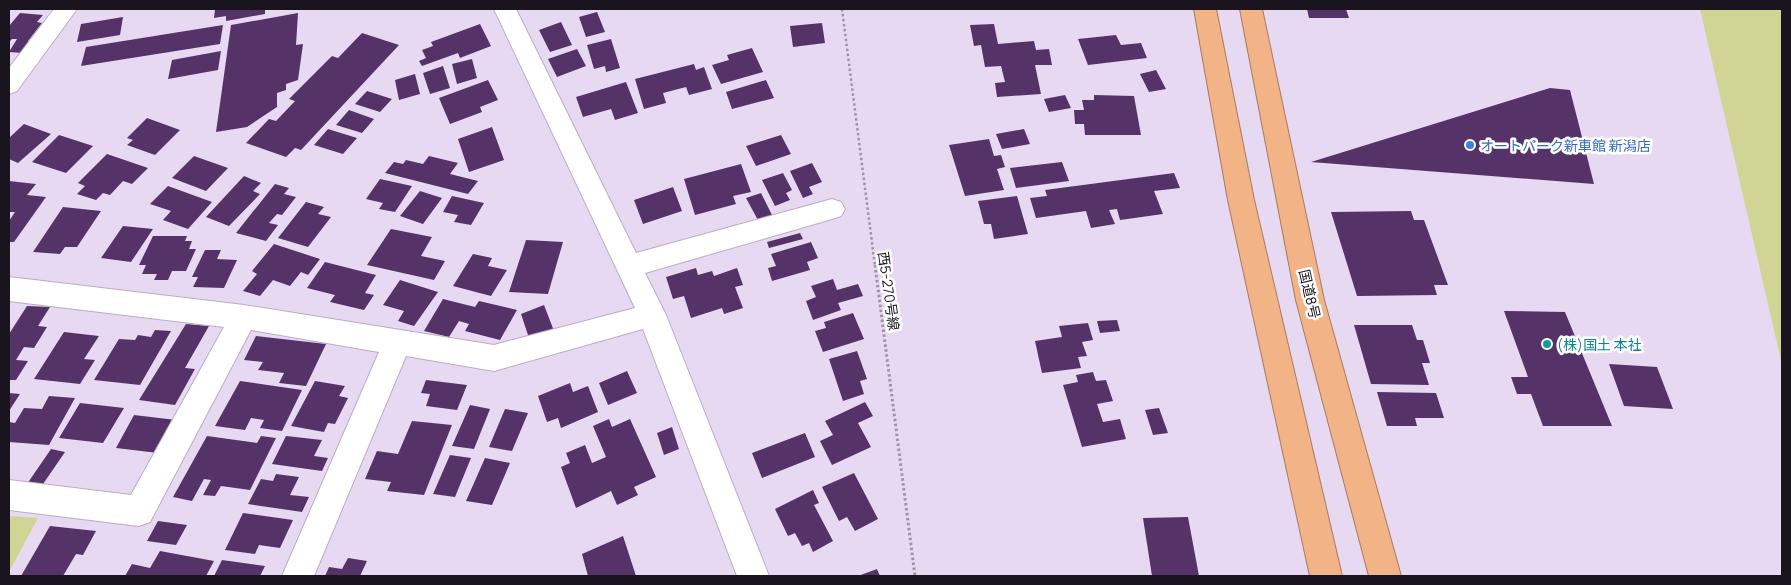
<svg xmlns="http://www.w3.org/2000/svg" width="1791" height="585" viewBox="0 0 1791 585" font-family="Manrope,'Noto Sans JP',sans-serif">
	<rect width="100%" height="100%" fill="#e8d9f2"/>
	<path fill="#d0d596" d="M1700,9h82v356z
		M9,516l29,2 -29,54z"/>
	<path fill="#553268" d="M223,9h42v5l-39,7v-5l-12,2 1,-8z
		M1307,9h39l3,9h-40z
		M597,12l8,20 -19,5 -7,-20z
		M20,13l23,2 -6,7 5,1 -14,18 4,1 -9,11 -14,-1 8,-13h-5l-3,3v-16z
		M298,13l-2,32 7,-1 -5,36 -12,4v6l-9,3v14l-30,20 -31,5 15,-107z
		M123,17l-3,18 -43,7 4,-18z
		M561,22l11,23 -22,7 -11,-22z
		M822,23l3,20 -32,4 -3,-21z
		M480,24l11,22 -31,12 -2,-5 -36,13 -3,-5 7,-3 -4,-8 11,-4 -2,-4z
		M994,24l4,20 36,-3 2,9 13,-1 3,16h-17l6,29 -44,3 -2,-14 10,-1 -4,-16 -16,1 -4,-22 -7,1 -4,-21z
		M223,25l-3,19 -139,22 5,-19z
		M362,33l37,12 -98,105 -6,-2 -9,9 -40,-14 23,-24 7,2 19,-20 -6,-2 43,-43 6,2z
		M1116,35l5,10 20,-2 6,15 -59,7 -10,-26z
		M611,39l9,29 -14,4 -1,-6 -11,3 -7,-24z
		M752,48l11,24 -42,12 -9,-19 17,-5 -2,-5z
		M577,49l9,17 -29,11 -9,-18z
		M221,51l-3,19 -50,9 4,-19z
		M472,59l5,19 -20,6 -5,-20z
		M694,64l2,6 8,-3 8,22 -23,6 -3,-8 -23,6 3,10 -22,6 -9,-30z
		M443,66l7,22 -20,6 -7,-21z
		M1156,70l10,19 -17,3 -9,-18z
		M415,74l5,20 -21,6 -4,-20z
		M488,80l10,20 -18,7 2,5 -32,12 -11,-26z
		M766,80l8,18 -42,11 -6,-17z
		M626,82l12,31 -23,7 -4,-11 -28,8 -7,-20z
		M1550,88l20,2 24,94 -283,-22z
		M367,91l25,8 -12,13 -25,-8z
		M1065,95l6,13 -22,4 -5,-13z
		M1094,95l40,1 7,39h-56l-1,-11h-9l-1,-14h10l-2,-10h12z
		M349,110l25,9 -12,14 -26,-8z
		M147,118l33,12 -25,25 -28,-10 6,-5 -6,-2z
		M24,124l27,10 -33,29 -9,-4v-21z
		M492,127l12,33 -35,12 -11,-33z
		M328,129l29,9 -14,16 -29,-9z
		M1024,129l6,15 -28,5 -6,-15z
		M59,135l34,11 -27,27 -34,-11z
		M781,135l10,19 -35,12 -10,-20z
		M989,139l5,17 7,-1 4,12 -8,2 7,21 -39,6 -16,-51z
		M107,154l41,14 -16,16 -9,-3 -13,14 -7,-2 -7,7 -19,-6 8,-8 -7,-3z
		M194,156l34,12 -22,23 -34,-13z
		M429,156l29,7 -8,11 28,7 -10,13 -83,-21 9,-11 9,2 3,-4 17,4z
		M1062,162l7,19 -53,7 -6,-20z
		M812,163l10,19 -13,5 4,7 -10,4 -13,-27z
		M741,164l10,28 -18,4 3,8 -41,11 -11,-36z
		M783,173l9,17 -6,3 4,7 -15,6 -13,-26z
		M1174,173l6,15 -26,3 9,23 -43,6 -3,-11 -8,1 6,14 -24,4 -5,-17 -50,7 -6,-20 17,-2 -2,-6z
		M244,176l17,7 -8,8 7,3 -31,32 -23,-9z
		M380,179l32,7 -17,26 -16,-3 4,-6 -17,-4z
		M9,181l27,3 -9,11 19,2 -32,45h-5v-21l6,-9h-6z
		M275,184l14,4 -5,6 12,3 -14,18 -5,-1 -8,9 9,2 -12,16 -30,-8z
		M168,186l44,16 -24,27 -25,-9 8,-9 -21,-7z
		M673,187l9,24 -39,13 -9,-24z
		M420,191l22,7 -19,26 -23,-8z
		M761,193l12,24 -14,5 -13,-24z
		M452,196l32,7 -13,22 -17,-3 4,-7 -15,-3z
		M1017,196l11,38 -34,5 -3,-15h-7l-6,-23z
		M306,202l18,5 -6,7 13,3 -23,30 -30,-9z
		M63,207l38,4 -24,36h-12l-5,7 -27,-2z
		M1411,211l3,9h10l24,65h-14l3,10 -80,1 -26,-84z
		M123,226l30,3 -22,33 -30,-4z
		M391,229l41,8 -11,19 24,5 -11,19 -67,-15z
		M800,233l3,6 -34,9 -2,-6z
		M153,236h34l-2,5h7l-3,8h7l-10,22h-14l-4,9h-14l3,-6h-15l4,-9h-7z
		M526,240l37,2 -15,52 -39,-2z
		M811,242l7,16 -11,4 3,8 -38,11 -4,-13 8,-2 -5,-12z
		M274,244l46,15 -12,16 -7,-3 -11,14 -17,-6 -13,16 -17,-5 14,-17 -5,-3z
		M205,250h16l-4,9 20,1 -13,28 -31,-1 5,-10h-6z
		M473,254l19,4 -4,8 19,4 -16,26 -38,-10z
		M325,262l51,13 -11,18 9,2 -10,15 -34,-8 5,-7 -28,-7z
		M696,268l2,7 14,-4 2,5 23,-8 6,17 -8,2 8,21 -19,6 -2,-6 -31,10 -7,-22 -11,3 -7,-22z
		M833,279l4,11 21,-6 5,12 -25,7 3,7 -28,10 -7,-19 10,-4 -5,-11z
		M400,280l38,12 -24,34 -16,-5 6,-10 -21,-6z
		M443,299l32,8 4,-6 38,9 -17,30 -35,-9 4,-7 -10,-3 -10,16 -25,-6z
		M544,305l10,26 -24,10 -9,-27z
		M27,306l23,1 -12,19 9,1 -13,21 -10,-1 -8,13 12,1 -12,19h-7v-46z
		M1504,311l61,1 47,114h-69l-12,-32h-14l-6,-17h17z
		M853,313l11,26 -41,13 -8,-21 11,-3 -2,-6z
		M1117,320l3,11 -20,2 -3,-12z
		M1088,323l5,17 -11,2 5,14 -9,1 3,11 -39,5 -7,-32 27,-4 -3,-11z
		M186,324l23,2 -24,42 10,1 -20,36 -36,-5z
		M1354,325h58l5,15h6l7,23h-8l7,22 -58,-1z
		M155,330l16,1 -31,54 -46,-5 25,-41 16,1 3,-5 13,2z
		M64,332l35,4 -15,23 11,1 -15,24 -46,-5z
		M256,336l70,8 -20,42 -27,-3 5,-10 -26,-3 5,-8 -19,-2z
		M857,351l10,28 -7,2 4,13 -21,7 -14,-42z
		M1609,364l48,3 16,42 -49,-3z
		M627,371l10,22 -29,12 -9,-22z
		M1093,372l3,9 10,-1 7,21 -16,3 6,18 17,-3 6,20 -44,8 -19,-62 15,-3 -2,-7z
		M426,380l41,5 -10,25 -31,-4 4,-12 -9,-1z
		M240,381l62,9 -20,41 -22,-3 4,-8 -13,-2 -6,12 -30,-4z
		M315,381l30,5 -6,10 9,2 -13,26 -7,-1 -4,9 -33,-6z
		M570,383l3,9 15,-6 10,26 -37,16 -3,-10 -11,4 -9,-26z
		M1377,392l59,1 8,25h-29l2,8h-30z
		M9,393l11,1 -11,17z
		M49,396l26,2 -26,47 -40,-3v-20l6,1 9,-15 18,1z
		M865,402l8,14 -15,7 13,24 -39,18 -12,-24 13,-6 -8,-14z
		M80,403l44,5 -21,35 -44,-5z
		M470,405l20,4 -16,40 -22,-3z
		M1159,408l9,25 -15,2 -8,-25z
		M505,409l23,4 -16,38 -23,-4z
		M134,415l42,5 -18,33 -42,-5z
		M609,419l3,8 18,-8 26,58 -22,10 4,8 -21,10 -6,-14 -35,17 -15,-41 9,-4 -4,-10 19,-8 7,18 14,-6 -13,-31z
		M412,421l40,4 -28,70 -37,-4 4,-9 -26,-3 12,-28 21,3z
		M672,427l7,22 -15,6 -7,-22z
		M805,433l10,24 -53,21 -10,-25z
		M207,436l50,7 4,-7 15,2 -26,52 -29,-4 -6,10 -12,-1 8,-15 -7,-1 -12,22 -19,-4z
		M286,436l36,4 -8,16 14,2 -6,13 -50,-7z
		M51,449l14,3 -24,35 -14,-3z
		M450,455l21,3 -16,39 -22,-3z
		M485,458l25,5 -18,42 -26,-4z
		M854,473l24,46 -23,12 -8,-14 -8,4 -17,-34z
		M276,474l23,3 -9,18 19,2 -7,15 -54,-8 13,-25 12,2z
		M813,490l6,13 -5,2 19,36 -20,11 -4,-9 -7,3 -7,-13 -7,3 -13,-27z
		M243,513l50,7 -13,28 -21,-3 -4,9 -30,-4z
		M1188,517l11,59h-47l-9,-58z
		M158,521l29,4 -11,20 -29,-4z
		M50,526l46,5 -13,24 -7,-1 -13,22h-42z
		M623,536l13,40h-48l-6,-22z
		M160,551l54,10 -8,15h-81l7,-12 18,4z
		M348,558l19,3 -7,15h-35l4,-9 13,2z
		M222,560l43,6 -5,10h-46z
		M877,569l3,7h-22z"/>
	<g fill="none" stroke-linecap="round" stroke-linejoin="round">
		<g stroke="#bbacc4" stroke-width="2">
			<path id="minor" d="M54,9h23l-60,82 -8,3v-26z
				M494,9h22l120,244 196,-54 9,3 4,7 -4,7 -9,3 -187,54 21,42 103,261h-32l-94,-247 -149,42 -88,-15 -92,220h-32l97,-224 -128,-22 -101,192 -11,4 -130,-16v-30l122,15 93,-168 -215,-26v-24l235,28 250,40 141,-37z"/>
		</g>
		<g stroke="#a67b62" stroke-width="2">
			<path id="highway" d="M1194,9h22l38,191 88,376h-32l-82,-376z
				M1240,9h22l62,291 77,276h-32l-73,-276z"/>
		</g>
		<path stroke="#9e93a6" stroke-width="2.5" stroke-dasharray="2.5 2.5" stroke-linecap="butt" d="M842,9l33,257"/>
		<path stroke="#9e93a6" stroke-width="3" stroke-dasharray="2.5 2.5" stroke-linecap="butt" d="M875,265l40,311"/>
		<use href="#minor" fill="#fff" fill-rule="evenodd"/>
		<use href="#highway" fill="#f2b387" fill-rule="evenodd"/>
	</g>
	<circle fill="#3f7fe0" stroke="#fff" stroke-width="2" cx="1470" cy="145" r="5"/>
	<circle fill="#0f9aa8" stroke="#fff" stroke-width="2" cx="1547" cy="344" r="5"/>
	<g text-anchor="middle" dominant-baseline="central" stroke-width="5" stroke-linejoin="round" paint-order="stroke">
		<g font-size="14" fill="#366cbe" stroke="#fff" text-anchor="start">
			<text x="1480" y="145">オートパーク新車館 新潟店</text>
		</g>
		<g font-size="14" fill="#19141d" stroke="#fff">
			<text transform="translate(889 291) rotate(82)">西5-270号線</text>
			<text transform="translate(1310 294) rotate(77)">国道8号</text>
		</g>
		<g font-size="14" fill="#0d838f" stroke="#fff" text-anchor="start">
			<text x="1557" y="344">(株)国土 本社</text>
		</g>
	</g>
	<rect width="1791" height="585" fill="none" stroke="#19141d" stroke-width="20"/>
</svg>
